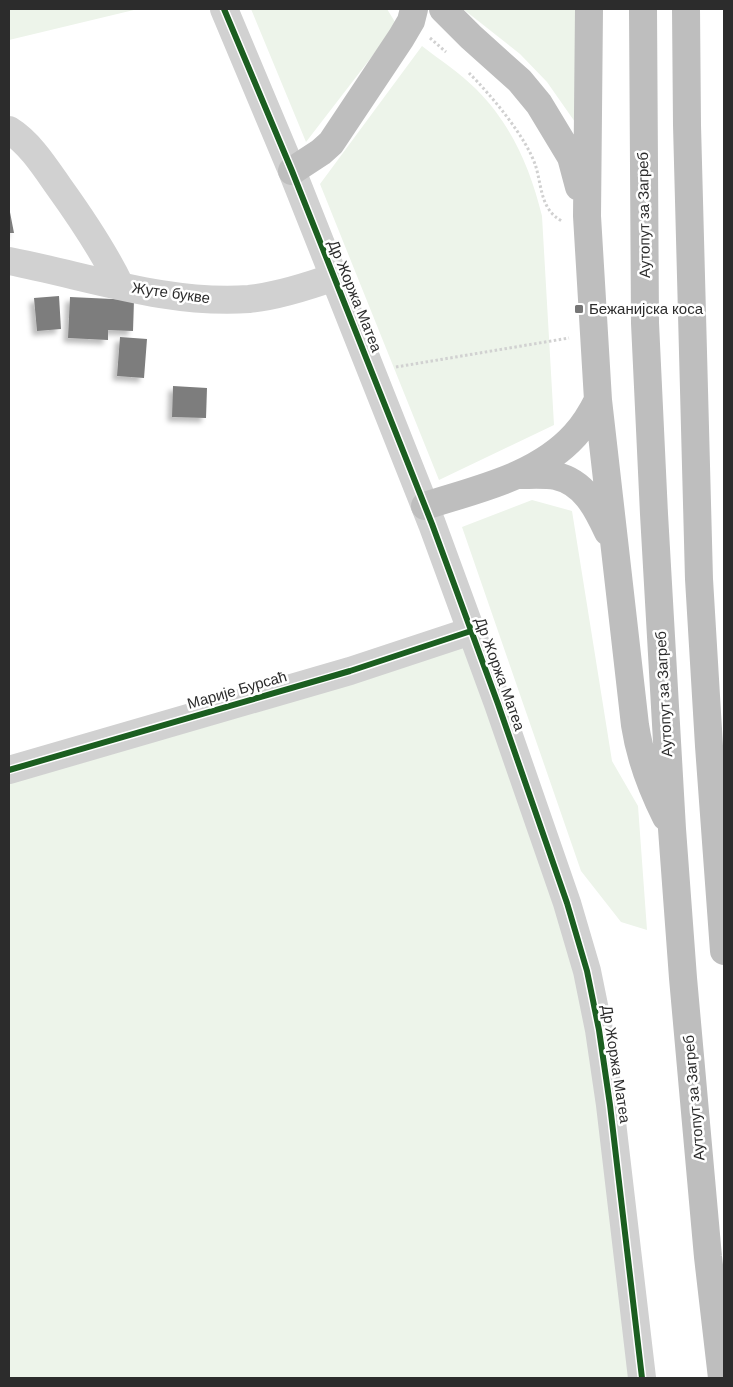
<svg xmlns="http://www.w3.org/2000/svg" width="733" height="1387" viewBox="0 0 733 1387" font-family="'DM Sans',sans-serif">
	<defs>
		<filter id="shadow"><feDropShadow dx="-4.5" dy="4.5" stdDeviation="2.5" flood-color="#0004"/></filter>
	</defs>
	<rect width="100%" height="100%" fill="#fff"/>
	<path fill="#edf4ea" d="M9,9h129l-129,31z
		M251,9h136l8,13 -5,11 -84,109z
		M463,9h116l-4,113 -28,-40 -27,-28z
		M422,46c18,14 38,27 54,43 36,36 54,79 66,127l12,209 -115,55 -119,-296z
		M532,500l40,11 40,250 26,45 9,124 -26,-8 -40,-51 -119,-344z
		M471,631l116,340 54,407h-632v-609z"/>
	<path fill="#7d7d7d" filter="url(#shadow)" d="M9,207l5,26h-5z
		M59,296l2,33 -24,2 -3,-33z
		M70,297l64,3 -1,31 -25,-1v10l-40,-2z
		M120,337l27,2 -3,39 -27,-2z
		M173,386l34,2 -1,30 -34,-1z"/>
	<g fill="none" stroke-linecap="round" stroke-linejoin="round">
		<path stroke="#d1d1d1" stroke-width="3" stroke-dasharray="2.5 2.5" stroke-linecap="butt" d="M430,38l16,14
			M469,73c22,22 58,65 67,94 6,21 5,43 26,54
			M396,367l173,-29"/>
		<path stroke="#d1d1d1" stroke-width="28" d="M224,9l68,162 140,353 66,180 69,199 20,68 12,59 11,75 32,273
			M9,130c21,13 36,37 50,57 23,32 44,63 61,98
			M9,261c78,15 159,44 240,38 29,-3 57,-12 85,-22
			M9,770l341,-99 121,-40"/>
		<path stroke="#bebebe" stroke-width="28" d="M443,9l28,28 49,44 19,23 32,53 8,30
			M589,9l-2,207 11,184 37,325c5,33 16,62 31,92
			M643,9l2,314 9,191 18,315 11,149 25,279 14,121
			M686,9l1,116 12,454 10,167 15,205
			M292,171l29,-19 10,-9 70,-105 10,-17 3,-12
			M520,475c11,0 25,-1 36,1 28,6 41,32 52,56
			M425,506c52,-17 112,-29 150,-71 10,-11 17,-23 23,-35"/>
		<g stroke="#fff" stroke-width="9">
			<path id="cycleway" d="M224,9l68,162 140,353 66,180 69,199 20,68 12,59 11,75 32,273
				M9,770l341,-99 121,-40"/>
		</g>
		<use href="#cycleway" stroke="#1b5e20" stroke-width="6"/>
	</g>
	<rect fill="#767676" stroke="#fff" stroke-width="2" x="574" y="304" width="10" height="10" rx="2.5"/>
	<g text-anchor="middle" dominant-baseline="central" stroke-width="5" stroke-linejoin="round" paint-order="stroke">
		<g font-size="15" fill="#2c2c2c" stroke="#fff">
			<text transform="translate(644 215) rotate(-91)">Аутопут за Загреб</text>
			<text transform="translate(171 293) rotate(8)">Жуте букве</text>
			<text transform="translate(355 296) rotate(68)">Др Жоржа Матеа</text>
			<text transform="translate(500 674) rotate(70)">Др Жоржа Матеа</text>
			<text transform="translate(237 690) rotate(-16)">Марије Бурсаћ</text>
			<text transform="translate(664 694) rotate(-93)">Аутопут за Загреб</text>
			<text transform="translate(616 1064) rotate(81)">Др Жоржа Матеа</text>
			<text transform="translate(694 1098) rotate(-95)">Аутопут за Загреб</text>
		</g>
		<g font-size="15" fill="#2c2c2c" stroke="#fff" text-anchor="start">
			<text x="589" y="309">Бежанијска коса</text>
		</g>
	</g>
	<rect width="733" height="1387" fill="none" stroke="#2c2c2c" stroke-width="20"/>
</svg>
